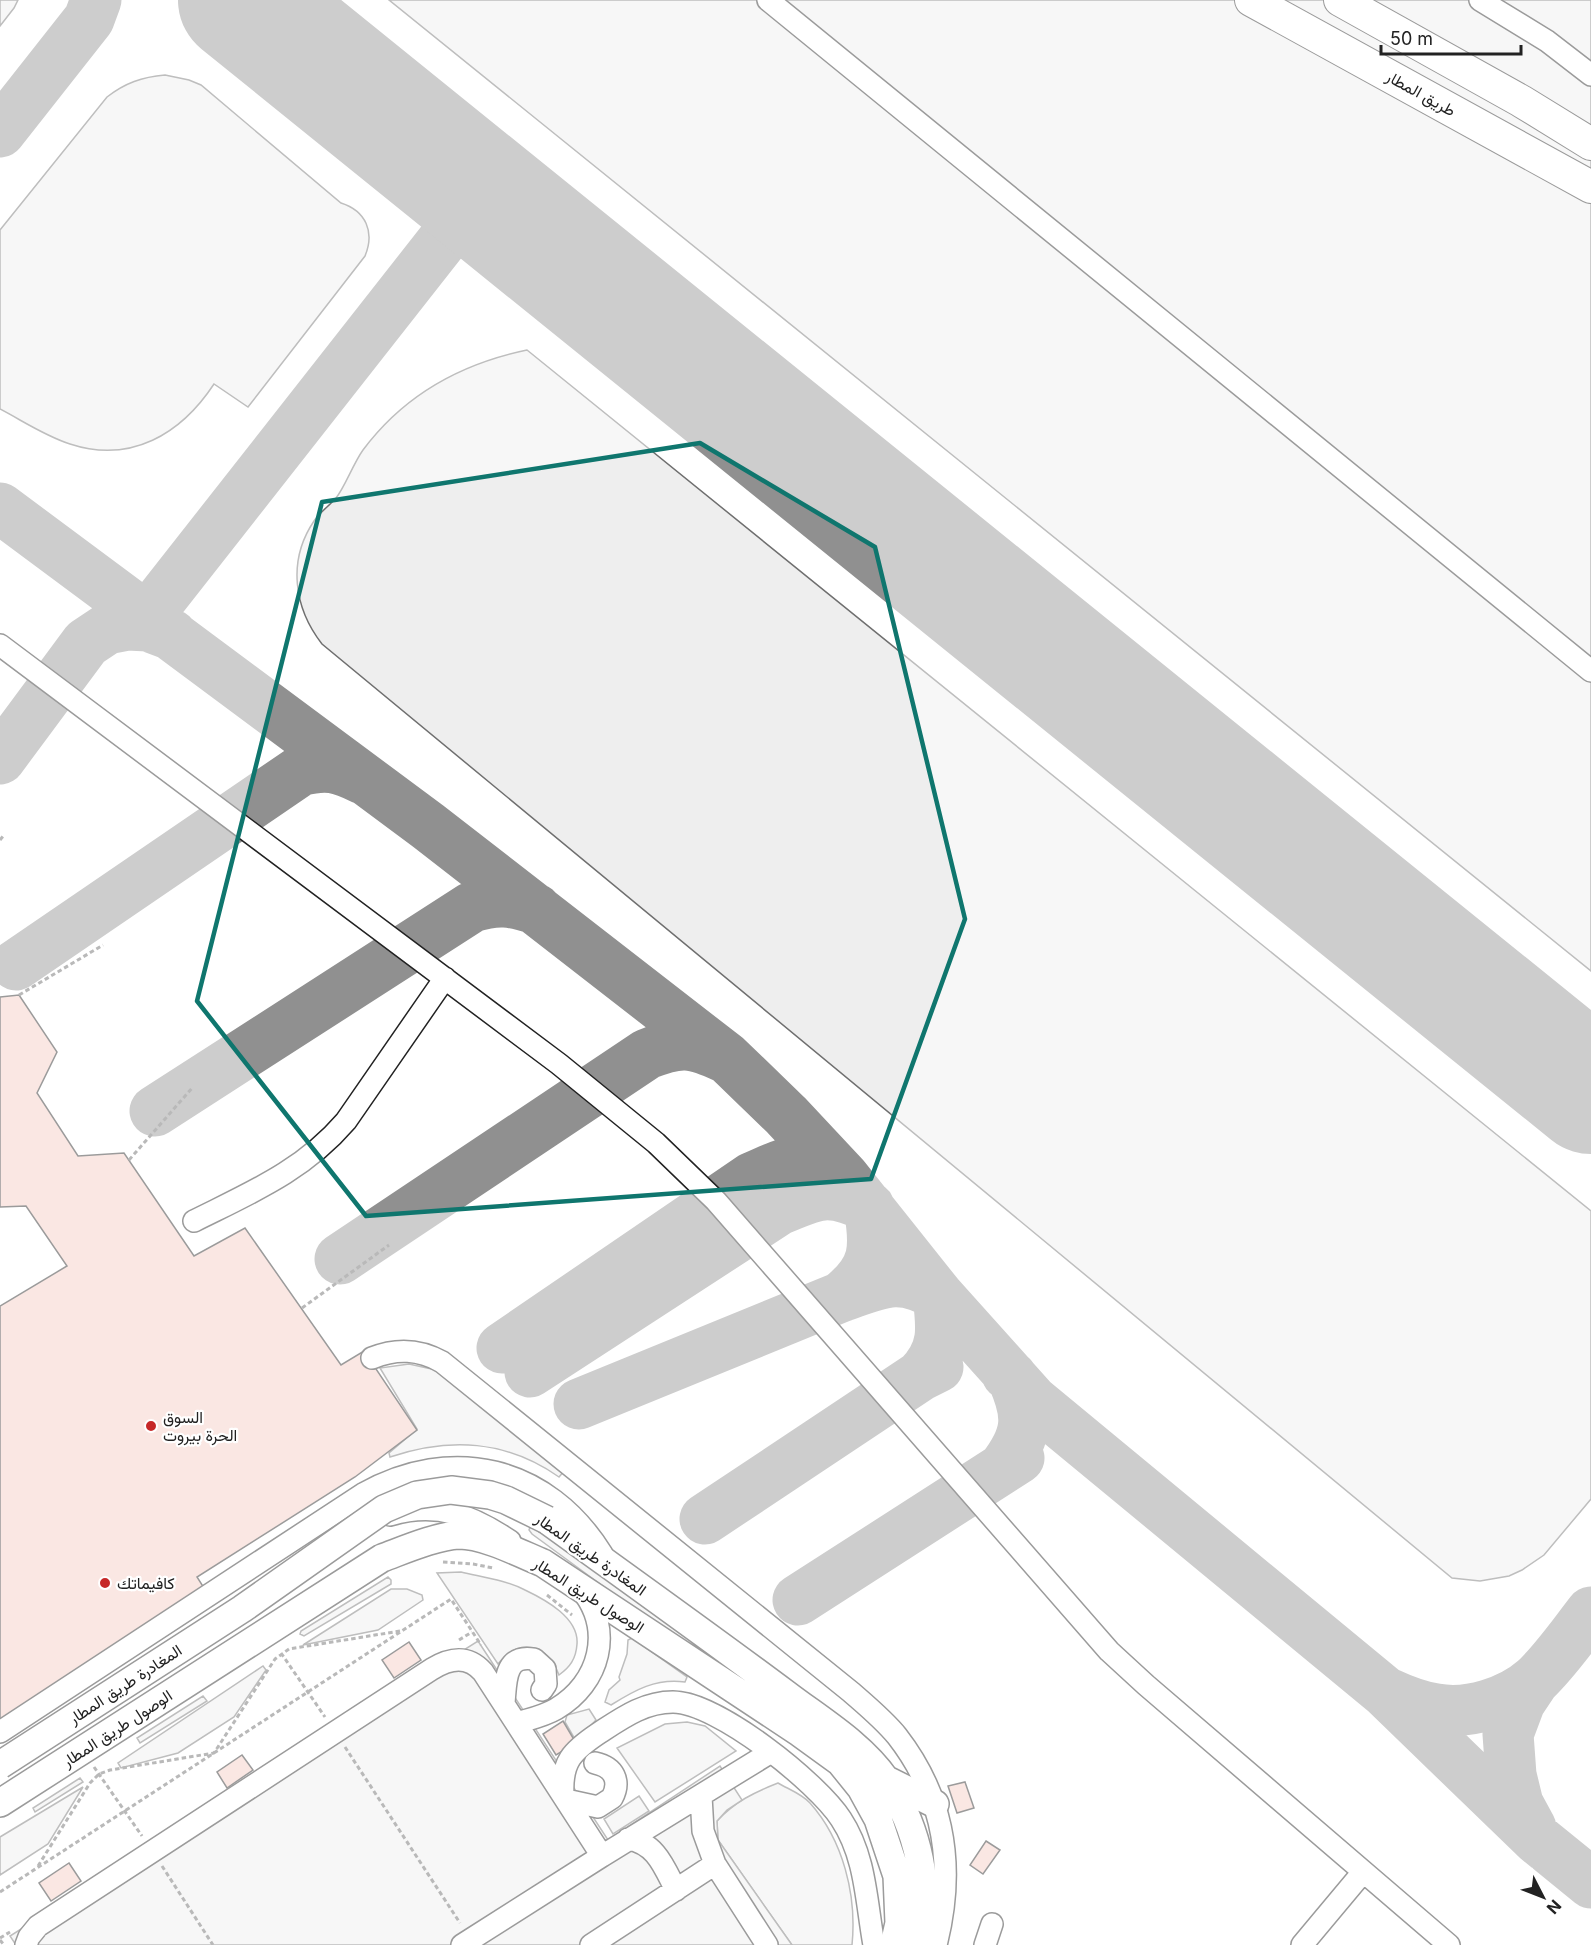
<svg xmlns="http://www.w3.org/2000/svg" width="1591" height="1945" viewBox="0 0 1591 1945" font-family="Inter,Vazirmatn,sans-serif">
	<rect width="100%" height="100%" fill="#fff"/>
	<path fill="#eee" stroke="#6f6f6f" stroke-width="1.5" d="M0,0h18l-4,8 -14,18z
		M389,0h1202v971z
		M165,75l24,5 12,5 140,118c25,8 34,29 24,53l-117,151 -34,-23c-33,50 -83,80 -144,60 -25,-8 -47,-23 -70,-35v-179l107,-133c18,-14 35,-20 58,-22z
		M527,350l1064,861v288l-47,56 -22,15 -13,6 -29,5 -28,-3 -1130,-934c-28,-36 -35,-83 -8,-123 6,-9 15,-15 22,-23 9,-11 17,-34 27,-48 41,-55 97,-86 164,-100z
		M409,1364l36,8 120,98 -6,7c-53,-37 -109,-40 -169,-20l-1,-4 28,-24 -37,-61z
		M531,1525l186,135 -5,1 -86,-58 -94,-69 -3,-4z
		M461,1572c21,5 45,8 64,18 21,10 54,28 52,54 -1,15 -7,23 -18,31 -12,-31 -40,-38 -61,-11l-61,-91z
		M388,1577l3,3v4l-87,52 -4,-2 1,-3z
		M391,1589h16l15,6 1,5 -45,30 -75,15z
		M632,1638l55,39 -2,5c-29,-4 -50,8 -74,23l-6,-3 4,-12 11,-10 -1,-3 8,-23 1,-14z
		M263,1666l3,4 -32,47 -56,36 -57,15 -3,-5z
		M203,1696l4,5 -67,42 -3,-5z
		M589,1709l7,11 -20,21 -11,-19 2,-7z
		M687,1722l18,4 31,25 -81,51 -38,-54 48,-24z
		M80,1778l3,4 -48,30 -2,-4z
		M778,1783c10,6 24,11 32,20 33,37 47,92 42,142h-60l-74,-105 -1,-19c17,-19 38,-29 61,-38z
		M83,1787l-35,57 -48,31v-38z
		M639,1796l10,15 -36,23 -9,-15z"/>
	<path fill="#ededed" stroke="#6f6f6f" stroke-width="1.5" d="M478,1641l130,199 112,-74 22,34 -15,10 -10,11 1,19 74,105h-776l-6,-9z"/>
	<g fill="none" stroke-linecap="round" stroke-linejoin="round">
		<path stroke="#909090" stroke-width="51" d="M229,0l15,7 72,54
			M0,132l89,-113 7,-19
			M0,508l428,318 299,232 59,57 58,62 94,118 95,106 351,290 153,148 54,44
			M147,617l333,-424
			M0,759l86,-116 21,-14 21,-4 20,1 24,9
			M16,965l284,-194c27,-7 38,-4 63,8
			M155,1111l317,-204c26,-8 39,-6 64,2
			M340,1259l307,-205c34,-13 44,-12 77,3
			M502,1348l249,-170c44,-20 49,-23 93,-1
			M530,1372l249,-162c39,-17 50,-22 90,-3 7,41 7,62 -28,90
			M579,1404l262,-107c40,-14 57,-25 97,-2 4,33 7,55 -18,81
			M1003,1468c26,-34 26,-53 9,-91l-5,-3
			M705,1519l215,-143 18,-9
			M798,1600l221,-142
			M1388,1693c15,7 30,13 48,16 32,6 74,-7 99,-29 21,-20 38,-45 56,-68
			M1531,1828l-13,-24 -7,-29 -3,-41 12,-32 14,-21"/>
		<path stroke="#909090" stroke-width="126" d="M241,0l1350,1091"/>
	</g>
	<path fill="#f3c9c0" stroke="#222" stroke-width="1.5" d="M19,995l38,57 -20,41 41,63 46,-3 70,103 51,-28 96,137 23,-14 53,79 -62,47 -158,100 14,22 -211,139v-432l67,-40 -41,-60 -26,1v-210z
		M409,1642l12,18 -27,18 -12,-18z
		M563,1721l13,22 -20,12 -13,-21z
		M242,1755l11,15 -26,18 -10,-16z
		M965,1782l9,26 -17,5 -9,-27z
		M986,1841l14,9 -17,24 -13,-9z
		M69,1863l12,18 -30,20 -12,-18z"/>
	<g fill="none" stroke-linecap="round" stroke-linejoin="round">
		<g stroke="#222" stroke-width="24">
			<path id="minor" d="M768,0l823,671
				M1480,0l67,41 44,34
				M0,645l559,419 97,79 60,58 393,450 37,34 303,260
				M194,1221c58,-29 109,-50 152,-100l99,-143
				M372,1358c25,-10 47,-9 70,4l409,330c16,14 33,28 46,44 49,63 58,134 39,209
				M390,1515c47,-14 81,0 120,26
				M504,1703c2,-21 0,-49 30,-44l11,10 1,15 -4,6
				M517,1723c13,-4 27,-7 39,-14 44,-26 58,-79 25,-120
				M0,1732l363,-238c89,-50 184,-28 239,60
				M563,1795c-2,-33 9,-44 36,-62 23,-15 45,-31 74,-31 44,0 144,80 168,117 25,38 25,82 33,126
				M701,1796l2,35 12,33
				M566,1800l32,7 14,-9c9,-17 2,-31 -17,-35
				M628,1839c28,4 36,28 48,51
				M602,1856l169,-104
				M26,1945l3,-8 9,-11 394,-257c18,-11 36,-14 51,3l119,184 -140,89
				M591,1945l124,-81 52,81
				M985,1945l7,-21
				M1302,1945l61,-73"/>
		</g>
		<g stroke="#222" stroke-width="30">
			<path id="major" d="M547,1520c80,58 160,115 239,174 34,26 75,50 100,86 32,46 46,110 33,165
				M885,1779l50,25
				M0,1803l382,-245c22,-8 54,-22 77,-23 25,0 60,18 84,28l257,170 40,29 21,26 17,31 19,57 2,47 -5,22"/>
		</g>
		<g stroke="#222" stroke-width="34">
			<path id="highway" d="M1251,0l340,187
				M1340,0l181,101 70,43"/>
		</g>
		<path stroke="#646464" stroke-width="3" stroke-dasharray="4.5 3" stroke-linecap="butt" d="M0,840l4,-5
			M19,995l84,-50
			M129,1160l64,-73
			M302,1308l87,-63
			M443,1562l30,2 20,4
			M547,1595l25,20
			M459,1640l13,-8
			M281,1653l44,64
			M345,1747l115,176
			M94,1767l48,69
			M38,1866l52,-83 9,-9 11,-4 104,-17 61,-94 14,-10 111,-18
			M162,1866l51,79
			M0,1892l451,-293 30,46
			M0,1938l10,-6
			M0,1940l4,5"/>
		<use href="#minor" stroke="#fff" stroke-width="21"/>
		<use href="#major" stroke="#fff" stroke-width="27"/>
		<use href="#highway" stroke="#fff" stroke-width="32"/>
		<g stroke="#222" stroke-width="30" stroke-linecap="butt">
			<path id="major-bridge" d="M0,1765l242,-156 142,-100 33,-14 34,-5 39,5 16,5 41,20"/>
		</g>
		<use href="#major-bridge" stroke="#fff" stroke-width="27"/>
	</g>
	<path d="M0 0H1591V1945H0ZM700,443l175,104 90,372 -94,260 -505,37 -169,-215 125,-499z" fill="#fff" fill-opacity=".55" fill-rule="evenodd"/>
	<path fill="none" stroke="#0f766e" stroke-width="4.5" stroke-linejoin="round" d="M700,443l175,104 90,372 -94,260 -505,37 -169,-215 125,-499z"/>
	<g fill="#c62828" stroke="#fff" stroke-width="2">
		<circle cx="151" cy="1426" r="6"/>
		<circle cx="105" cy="1583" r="6"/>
	</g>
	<g text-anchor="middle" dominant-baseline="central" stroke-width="4.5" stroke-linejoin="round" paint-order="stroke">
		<g font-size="16" fill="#222" stroke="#fff">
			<text transform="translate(1421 93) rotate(29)">طريق المطار</text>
			<text transform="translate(591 1554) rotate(35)">المغادرة طريق المطار</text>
			<text transform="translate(589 1595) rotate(32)">الوصول طريق المطار</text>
			<text transform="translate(125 1684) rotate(-33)">المغادرة طريق المطار</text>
			<text transform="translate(117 1728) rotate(-33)">الوصول طريق المطار</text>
		</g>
		<g font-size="16" fill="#222" stroke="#fff" text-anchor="start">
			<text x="163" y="1417">السوق<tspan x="163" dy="18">الحرة بيروت</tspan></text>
			<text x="117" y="1583">كافيماتك</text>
		</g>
	</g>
	<g transform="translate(1543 1897) rotate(132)" stroke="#ffffff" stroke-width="4.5" paint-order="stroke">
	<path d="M0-4.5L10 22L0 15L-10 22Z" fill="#222222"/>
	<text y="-9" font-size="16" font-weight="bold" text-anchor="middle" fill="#222222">N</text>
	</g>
	<path d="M1381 45v9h140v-9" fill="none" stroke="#222222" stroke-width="3"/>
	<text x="1390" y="45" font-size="18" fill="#222222" stroke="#ffffff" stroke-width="4.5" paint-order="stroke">50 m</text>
</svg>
